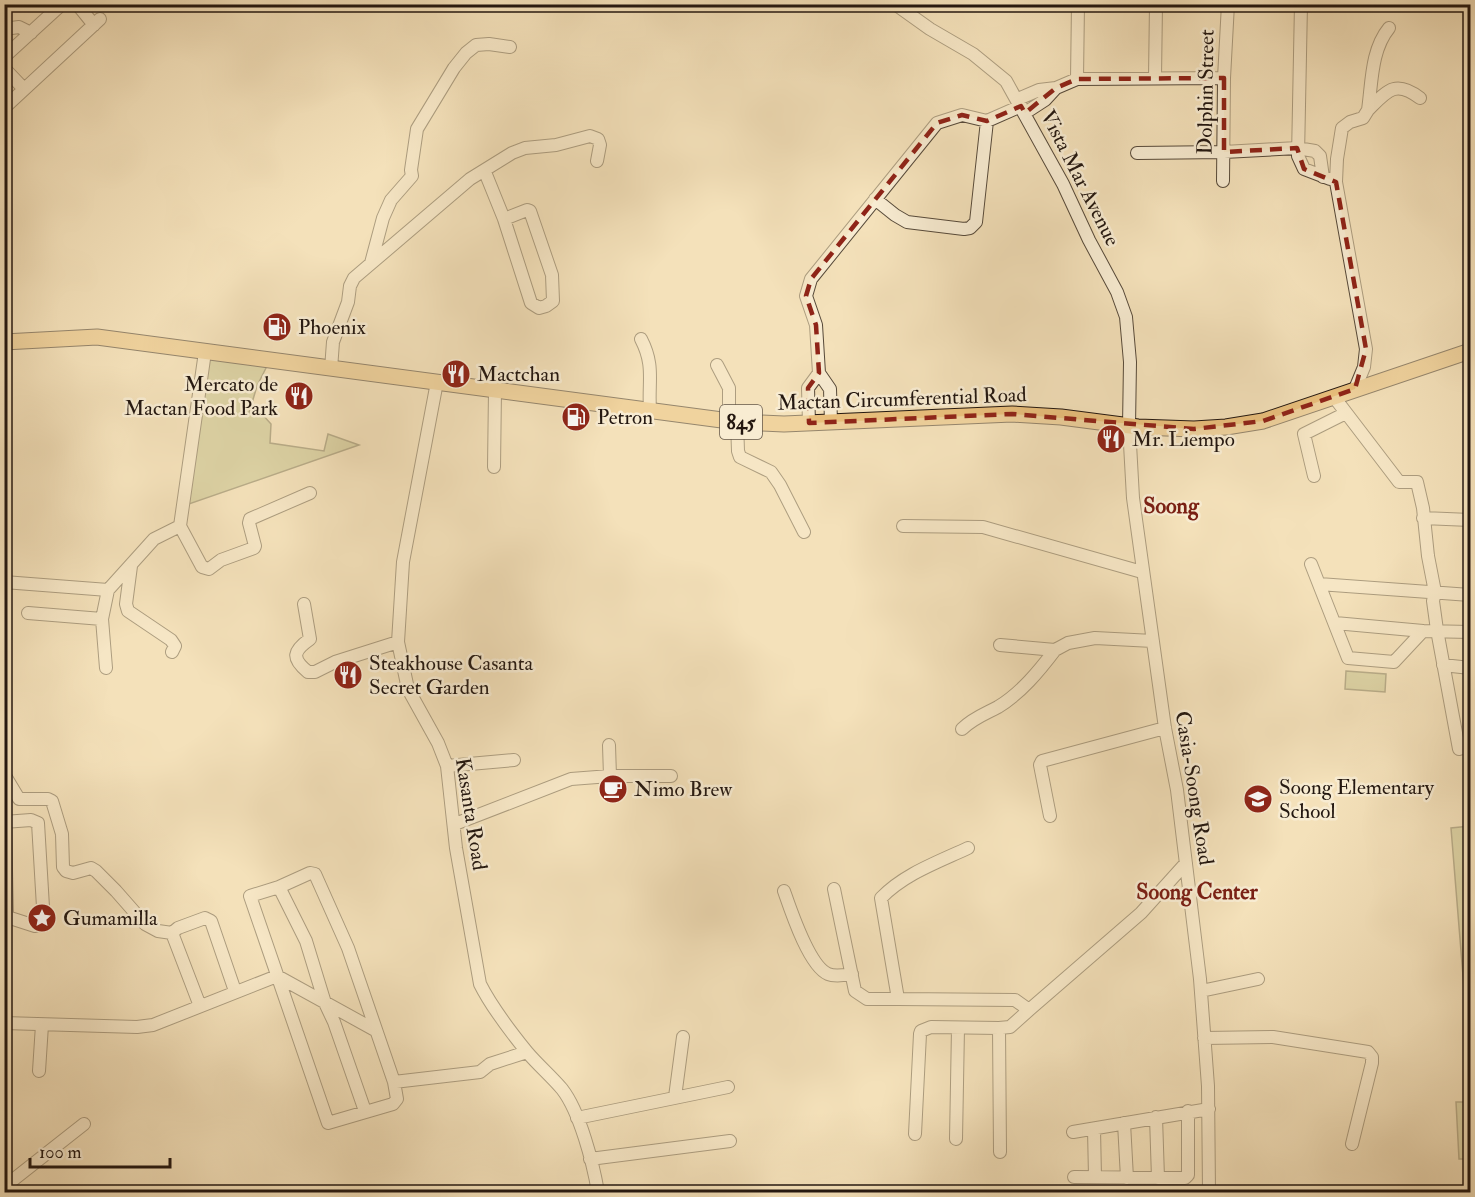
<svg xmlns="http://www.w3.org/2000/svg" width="1475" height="1197" viewBox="0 0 1475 1197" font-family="'IM FELL Double Pica',serif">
	<rect width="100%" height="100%" fill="#f4e1ba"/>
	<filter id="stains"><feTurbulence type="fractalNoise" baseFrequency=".00333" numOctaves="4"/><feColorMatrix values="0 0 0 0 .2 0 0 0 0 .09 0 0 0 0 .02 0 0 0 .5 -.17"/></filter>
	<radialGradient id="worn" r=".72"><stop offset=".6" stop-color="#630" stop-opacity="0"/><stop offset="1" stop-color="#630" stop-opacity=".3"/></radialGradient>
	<path fill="#c0c18c" stroke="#726c4e" stroke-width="1.5" d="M208,358l60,6 -11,22 -8,27h12l10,11 -1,19 54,8 4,-17 31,11 -170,59z
		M1346,671l40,3 -1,18 -40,-3z
		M1470,826v236l-19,-234z
		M1456,1102h14v57h-11z"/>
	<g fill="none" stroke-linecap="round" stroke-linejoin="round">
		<g stroke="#574a3a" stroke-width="14">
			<path id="minor" d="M77,4l17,21
				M895,4l35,25 43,25 33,27 57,103 26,56 28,52 9,25 4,45 -1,64 4,72 32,230 12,62 23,189 8,107 1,106
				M1301,4l-3,152 6,13 26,10
				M4,29l15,-2 12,6
				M4,57l58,-53
				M4,68l20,21
				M1155,78l1,-74
				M1077,79l1,-75
				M1056,88l21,-9 147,-1
				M1018,99l21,-9 17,-2 -11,12 -20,13
				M4,108l96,-89
				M1368,110c19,-19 27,-31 52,-12
				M1137,153l87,-1 73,-4 18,3 5,5 3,21
				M485,172l19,47 27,84 8,5 7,-2 7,-5 -1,-26 -22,-64 -3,-1 -23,9
				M1223,181l1,-103 4,-74
				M875,199l20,16 12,7 57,7 6,-1 6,-6 11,-101
				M371,263l12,-45 8,-18 21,-24 -1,-6 6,-41 37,-61 12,-15 10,-8 13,-1 21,3
				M641,339c14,27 7,42 9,71
				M205,352l-25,174 22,41 7,2 12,-9 33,-12 1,-2 -6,-23 1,-4 60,-26
				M717,365l12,23v33
				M331,369l2,-27 15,-40 2,-16 4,-8 116,-99 42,-26 13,-5 31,-3 34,-9 8,3 2,6 -3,16
				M437,382l-34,180 -5,80 10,47 30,54 9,23 9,82 24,136c12,24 30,47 47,68 11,13 24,24 35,37 18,23 31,74 36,103
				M1355,389l9,-22 2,-18 -30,-167 1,-23 5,-31 8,-6 13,-4 5,-8c4,-28 3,-60 21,-82
				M1334,397l65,85h18l6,26 5,48 7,36 -2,9 4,29 22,119 11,-3
				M737,422l1,29 2,6 31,15 9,13 24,47
				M831,422l-1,-33 -11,-16 -3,-48 -10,-29 5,-17 126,-156 25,-8 25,6 34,-15
				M809,423l-1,-35 11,-15
				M494,467l1,-77
				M1314,476l-10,-42 42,-21
				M1423,518l47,2
				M903,526l80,1 159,45
				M1311,564l37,94 46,4 29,-31 47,1
				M131,566l-5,38 2,7 43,29 4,6 -3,6
				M4,582l104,8
				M1319,584l151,11
				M304,604l6,35c-17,12 -19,19 -2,33h7l20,-10 63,-20
				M28,613l74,6 6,-29 46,-51 26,-13
				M102,619l4,49
				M1335,623l88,8
				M1000,645l55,5 13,-7 27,-5 58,3
				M1443,665l27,3
				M962,729c11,-11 23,-15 36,-22 23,-14 41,-36 57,-57
				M609,745l1,31
				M447,766l67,-6
				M4,774l15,25h29l4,2 10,33 1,33 3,4 7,2 18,-5 5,3 20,20 29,33 13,7 14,2
				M1050,816l-10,-51 2,-4 123,-33
				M4,822l27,-2 7,3 6,101 -9,2 -31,-10
				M5,822l2,95
				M455,824l116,-45 39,-3h61
				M968,848c-30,14 -64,26 -87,50l17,101 117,1 14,10 112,-97 45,-50
				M310,873l5,1 33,74 46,134 3,17 -4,5 -65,19 -78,-227 29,-9z
				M279,887l27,54 19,62 9,19 31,89
				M834,889l21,102 12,8h31
				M784,891c7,20 25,75 44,83 7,3 17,1 24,0
				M1201,991l57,-12
				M200,1006l-28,-73 6,-5 27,-10 6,3 24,70
				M4,1023l133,4 16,-2 124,-49 98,54
				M1204,1038l69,-1 95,15 4,5v6l-20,81
				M39,1071l3,-46
				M394,1082l86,-10 10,-8 37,-12
				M675,1097l8,-60
				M1156,1117l2,61
				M577,1118l151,-31
				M1124,1123l3,55
				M1094,1129l1,48
				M1073,1132l136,-23
				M915,1134l5,-100 1,-3 10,-4 68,1
				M956,1139l2,-111
				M1000,1152l-1,-124 11,-1 19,-17
				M590,1159l140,-18
				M1074,1177l111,1 3,-3v-64
				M4,1187l80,-63"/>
		</g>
		<g stroke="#231710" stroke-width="17">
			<path id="major" d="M4,342l93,-5 640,85 47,2 228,-10 49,3 77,10 56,2 32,-2 37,-6 207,-70"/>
		</g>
		<use href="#minor" stroke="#f8ecd2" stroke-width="12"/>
		<use href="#major" stroke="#eac07d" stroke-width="15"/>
	</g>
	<path d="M0 0H1475V1197H0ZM1224,78v74l73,-4 7,21 32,13 30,167 -11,40 -92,32 -69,8 -182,-15 -203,9 -1,-35 11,-15 -3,-48 -10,-29 5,-17 126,-156 25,-8 25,6 34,-15 4,7 31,-25 21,-9z" fill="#f4e1ba" fill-opacity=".55" fill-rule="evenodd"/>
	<path fill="none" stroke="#8f2418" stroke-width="4.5" stroke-dasharray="12 8" stroke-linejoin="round" d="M1224,78v74l73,-4 7,21 32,13 30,167 -11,40 -92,32 -69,8 -182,-15 -203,9 -1,-35 11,-15 -3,-48 -10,-29 5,-17 126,-156 25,-8 25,6 34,-15 4,7 31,-25 21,-9z"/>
	<defs>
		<g id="fuel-disc" transform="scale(1.5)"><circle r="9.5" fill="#8f2418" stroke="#f8ecd2"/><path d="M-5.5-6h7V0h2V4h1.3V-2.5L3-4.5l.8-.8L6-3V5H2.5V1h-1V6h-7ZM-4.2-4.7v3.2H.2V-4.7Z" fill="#fff"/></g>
		<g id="restaurant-disc" transform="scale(1.5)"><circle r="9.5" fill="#8f2418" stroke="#f8ecd2"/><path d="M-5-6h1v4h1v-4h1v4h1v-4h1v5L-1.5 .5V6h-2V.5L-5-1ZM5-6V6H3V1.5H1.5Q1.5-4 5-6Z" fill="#fff"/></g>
		<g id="cafe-disc" transform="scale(1.5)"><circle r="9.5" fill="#8f2418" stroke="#f8ecd2"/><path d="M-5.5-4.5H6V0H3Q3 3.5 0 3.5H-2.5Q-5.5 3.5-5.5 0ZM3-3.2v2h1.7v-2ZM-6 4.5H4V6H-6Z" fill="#fff"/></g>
		<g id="school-disc" transform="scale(1.5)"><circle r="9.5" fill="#8f2418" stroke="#f8ecd2"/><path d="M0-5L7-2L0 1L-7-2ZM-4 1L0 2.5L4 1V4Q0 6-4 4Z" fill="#fff"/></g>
		<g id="sight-disc" transform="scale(1.5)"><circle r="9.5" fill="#8f2418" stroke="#f8ecd2"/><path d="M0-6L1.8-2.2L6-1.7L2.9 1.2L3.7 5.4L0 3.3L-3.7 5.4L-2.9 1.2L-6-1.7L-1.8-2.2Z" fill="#fff"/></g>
	</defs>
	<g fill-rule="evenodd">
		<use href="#fuel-disc" x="277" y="327"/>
		<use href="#restaurant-disc" x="456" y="374"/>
		<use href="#restaurant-disc" x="299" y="396"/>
		<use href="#fuel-disc" x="576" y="417"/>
		<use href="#restaurant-disc" x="1111" y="439"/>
		<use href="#restaurant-disc" x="348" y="675"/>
		<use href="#cafe-disc" x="613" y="789"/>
		<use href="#school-disc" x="1258" y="799"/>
		<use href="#sight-disc" x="42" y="918"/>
	</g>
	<g text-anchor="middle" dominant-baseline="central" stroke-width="5" stroke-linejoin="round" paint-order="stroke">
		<rect fill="#f8ecd2" stroke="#63574a" stroke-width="1.5" x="720" y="405" width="42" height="34" rx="4.5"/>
		<g font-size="20" font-weight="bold" fill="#231710">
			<text x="741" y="422">845</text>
		</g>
		<g font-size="21" fill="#231710" stroke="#f8ecd2">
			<text transform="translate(1206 92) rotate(-89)">Dolphin Street</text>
			<text transform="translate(1080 178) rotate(63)">Vista Mar Avenue</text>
			<text transform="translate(902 399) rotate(-2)">Mactan Circumferential Road</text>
			<text transform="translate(1194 788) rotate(81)">Casia-Soong Road</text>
			<text transform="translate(471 814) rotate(81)">Kasanta Road</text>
		</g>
		<g font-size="21" fill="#231710" stroke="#f8ecd2" text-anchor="start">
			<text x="298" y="327">Phoenix</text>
			<text x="477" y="374">Mactchan</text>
			<text x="278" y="384" text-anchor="end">Mercato de<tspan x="278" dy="24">Mactan Food Park</tspan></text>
			<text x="597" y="417">Petron</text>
			<text x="1132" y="439">Mr. Liempo</text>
			<text x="369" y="663">Steakhouse Casanta<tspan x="369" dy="24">Secret Garden</tspan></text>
			<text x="1279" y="787">Soong Elementary<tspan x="1279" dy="24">School</tspan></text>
			<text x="634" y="789">Nimo Brew</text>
			<text x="63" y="918">Gumamilla</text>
		</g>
		<g font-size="22" font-weight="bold" fill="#7a1f14" stroke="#f8ecd2">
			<text x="1171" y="506">Soong</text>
			<text x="1197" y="892">Soong Center</text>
		</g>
	</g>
	<rect width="1475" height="1197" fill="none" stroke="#f4e1ba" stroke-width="24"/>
	<rect x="6" y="6" width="1463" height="1185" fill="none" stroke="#231710" stroke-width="3"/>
	<rect x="12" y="12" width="1451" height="1173" fill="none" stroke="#231710" stroke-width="1.5"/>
	<path d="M30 1158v9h140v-9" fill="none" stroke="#231710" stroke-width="3"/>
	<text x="39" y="1158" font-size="18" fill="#231710" stroke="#f8ecd2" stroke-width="4.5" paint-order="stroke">100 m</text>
	<rect width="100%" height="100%" filter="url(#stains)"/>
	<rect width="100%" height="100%" fill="url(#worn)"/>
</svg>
